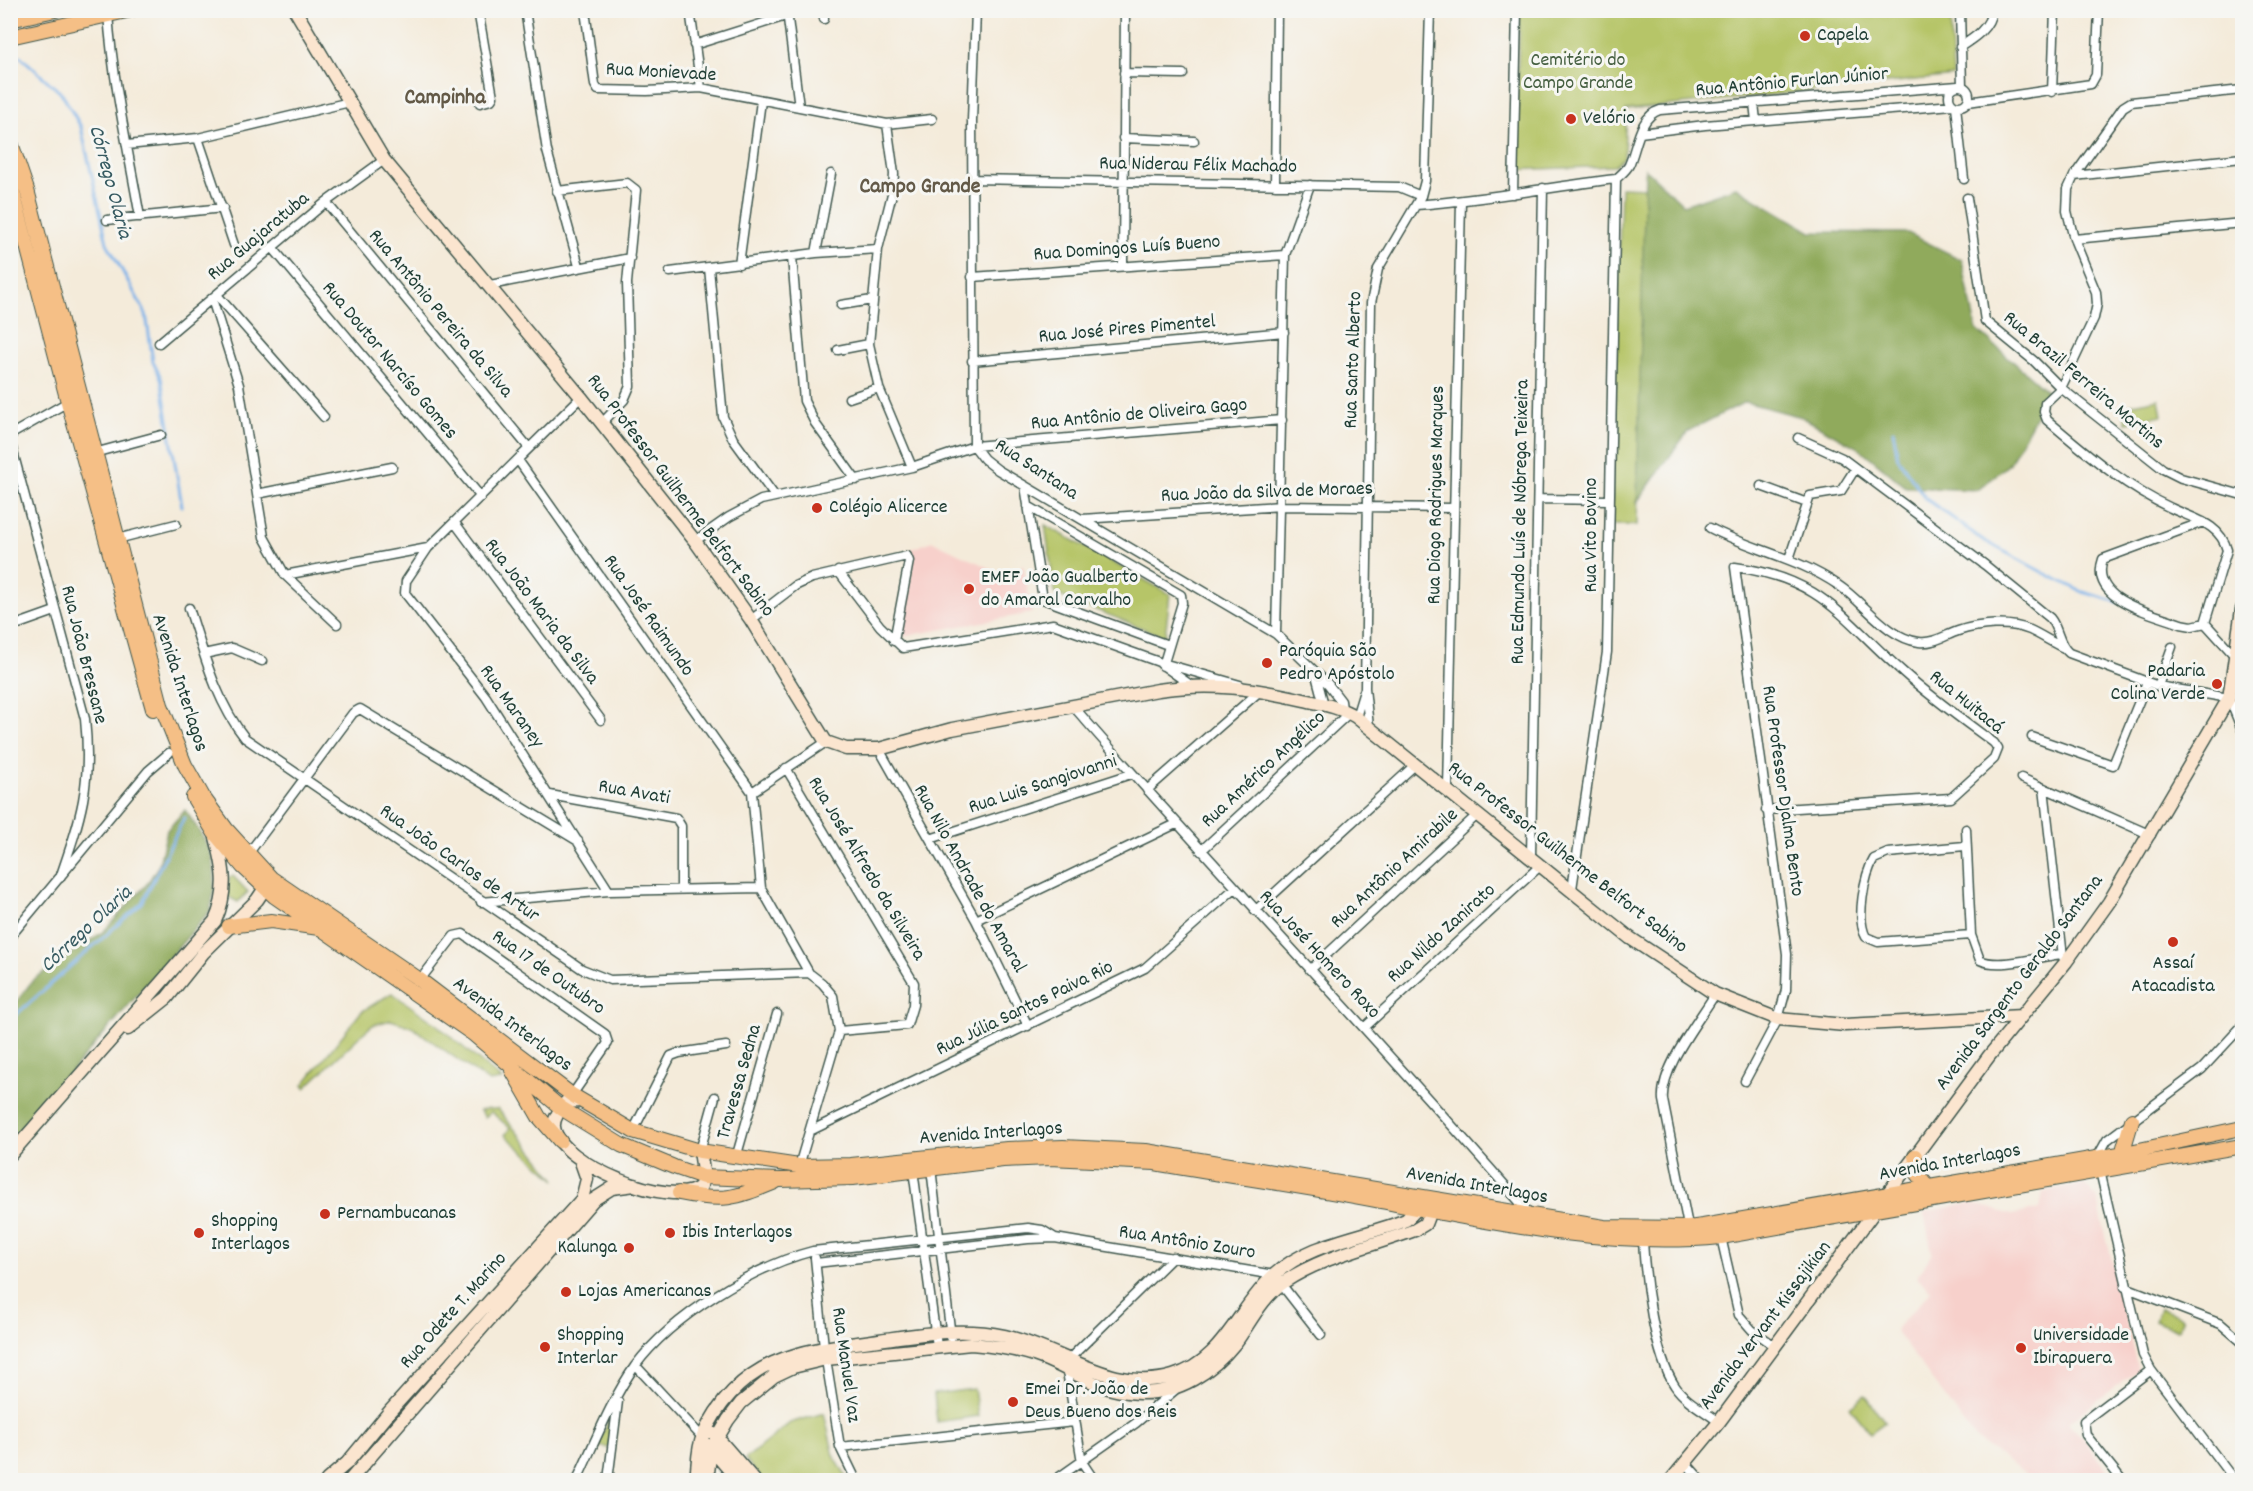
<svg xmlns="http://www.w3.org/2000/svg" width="2253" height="1491" viewBox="0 0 2253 1491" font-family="Dekko,sans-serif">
	<rect width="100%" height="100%" fill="#f6f6f2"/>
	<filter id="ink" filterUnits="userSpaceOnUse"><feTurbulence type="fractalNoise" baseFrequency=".0167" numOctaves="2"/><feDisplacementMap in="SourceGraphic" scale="12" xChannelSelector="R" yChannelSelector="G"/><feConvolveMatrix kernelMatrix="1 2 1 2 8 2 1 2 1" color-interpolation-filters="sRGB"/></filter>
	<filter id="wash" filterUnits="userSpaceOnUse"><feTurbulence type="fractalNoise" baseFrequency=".008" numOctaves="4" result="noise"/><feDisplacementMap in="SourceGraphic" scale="24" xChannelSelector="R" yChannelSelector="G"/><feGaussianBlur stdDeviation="1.35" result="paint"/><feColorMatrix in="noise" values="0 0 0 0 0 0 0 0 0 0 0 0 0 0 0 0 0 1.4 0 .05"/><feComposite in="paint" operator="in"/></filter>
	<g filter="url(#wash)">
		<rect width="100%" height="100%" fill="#f4ebda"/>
		<path fill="#f7d0cb" d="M933,541l79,38 11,-15 9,49 -132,24 14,-79 -3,-9z
			M2084,1184l13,14 41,172 -69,52 46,58h-85l-6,-7 -48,-34 -81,-109 36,-39 -14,-13 15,-25 -8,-41 48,-9 40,12 28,-6 3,-17z"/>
		<path fill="#b6c567" stroke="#6a814e" stroke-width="1.5" d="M1520,11h430l3,65 -327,34 -2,47 -10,9 -100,4z
			M1621,187l25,1 -9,337h-26z
			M2159,399l3,16 -36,7 -3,-16z
			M1045,525l125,69 -5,43 -110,-43z
			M233,876l15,16 -10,10 -11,-6 2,-19z
			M392,993l44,31 66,56 -13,2 -77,-55 -21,-7 -18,5 -11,9 -57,54 -2,-3 58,-73z
			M487,1109h11l58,71 -51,-45 5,-7 -19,-16 -6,5 -5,-6z
			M2160,1308l23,10 -5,12 -23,-10z
			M974,1389l4,27 -41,6 -3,-28z
			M1865,1395l20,27 -15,11 -20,-26z
			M612,1413l-3,35 -12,-2z
			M824,1413l10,43 14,24h-86l-17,-21 45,-36z"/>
		<path fill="#90aa5c" stroke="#587448" stroke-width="1.5" d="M1645,169l39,36 52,-18 75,45 97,1 54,27 14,69 73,64 -40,71 -31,26 -72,-3 -46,-38 -58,-32 -57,-15 -57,29 -51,71z
			M185,810c26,37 37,53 25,101l-199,230v-132l22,-29 71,-49 43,-47 12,-19 8,-35z"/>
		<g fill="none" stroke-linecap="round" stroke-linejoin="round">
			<path stroke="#79b0e8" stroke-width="3" d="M20,56l42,38 19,33 26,116 39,71 7,48 8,16 21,128
				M1893,430l5,28 28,41 57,41 59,32 41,20 35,10
				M10,1020l132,-117 42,-85"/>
		</g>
	</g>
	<g filter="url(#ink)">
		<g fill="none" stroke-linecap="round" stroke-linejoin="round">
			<g stroke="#3f574d" stroke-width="11">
				<path id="street" d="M478,10l15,87 -2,3 -11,3
					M525,10l22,141 32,115
					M585,10l10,75 3,5 49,1 54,-3 186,36 45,-5
					M690,10l11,78
					M823,10l1,9
					M976,10l-4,111 2,325 10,13 14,11 278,164 52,50 13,17 1,8
					M1960,10l2,76
					M108,14c5,69 20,135 32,203
					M694,45l92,-29 2,3 11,88
					M1960,47c14,-9 30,-19 32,-37
					M1124,73l59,1
					M1949 96a10 10 0 1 1 20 0a10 10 0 1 1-20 0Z
					M2052,92l3,-82
					M1968,102l123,-18 5,-9 3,-65
					M1754,103l2,18
					M1956,106l8,73
					M887,124l7,50 -1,16 -15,59 -9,95 10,44 33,79
					M1640,133l65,-8 248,-20
					M198,138l36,107
					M1123,138l71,3
					M127,145l71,-7 152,-36
					M2074,176l168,-18
					M972,179l427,8 22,9
					M1275,185l2,-175
					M557,191l70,-8 9,7 -9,93 3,103 -6,14 -22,23
					M1513,194l4,-184
					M1967,198l18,123 49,40 27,27 102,81 18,9 61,17
					M326,202l203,246
					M1416,205c67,-5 133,-18 200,-26 4,-4 10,-8 13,-14 8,-17 10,-49 31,-55l298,-24
					M107,220l116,-12
					M2074,239l168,-16
					M272,247l209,250
					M816,253l15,-79
					M792,257l12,144 11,22 41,57
					M739,264l22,-163
					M1123,265l2,-255
					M709,268l14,149 10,22 41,56
					M670,272l146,-19 62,-4
					M972,277l313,-22
					M490,285l140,-27
					M217,295l107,122
					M212,299l27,86 25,152 21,38 52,49
					M841,305l31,-5
					M159,343l167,-141 58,-42
					M838,350l31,-6
					M972,361l312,-29
					M849,398l30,-10
					M10,435l58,-33
					M1798,438l44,20 143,107 65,53c9,11 8,26 19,35l89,33 71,12 13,32
					M10,441l75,278c7,66 -4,98 -25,159
					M94,453l67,-18
					M518,460l234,332
					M1025,486l18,113 125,46
					M1761,486l46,17
					M257,494l135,-27
					M1539,499l69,1
					M1028,506l153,89 1,8 -19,63
					M1082,519l199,-13 172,2
					M2203,522l-100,37c-15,42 50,54 78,65l11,2 13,-3 22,-73c-7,-27 -34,-31 -56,-42 -46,-21 -86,-56 -124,-88l-3,-8 1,-9 16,-15 33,-70 3,-14 -1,-12 -22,-53 -7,-28 1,-22 6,-13 49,-69 8,-5 111,-12
					M455,523l146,197
					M1710,528c42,22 89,30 128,57 26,17 49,53 81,57 14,2 27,-7 39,-11 21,-7 51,-10 72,-1 11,5 21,12 32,17
					M117,539l59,-15
					M695,541l34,-24 32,-17 151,-33 62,-21 308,-26
					M428,548l-22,33 -1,12 81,104 123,194
					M1789,559l21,-63 31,-5 14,-22
					M838,571l42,55 23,22 150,-24 106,38 81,23
					M285,575l143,-27 153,-151
					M189,608c14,43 27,94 56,130l337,231 28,11 199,-7
					M751,620l44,-34 17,-8 95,-22 2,5 -15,80
					M2205,623l30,33
					M10,627l45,-16
					M1276,634l9,-379 25,-70
					M204,654l28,-6 30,13
					M1161,664l31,22
					M1316,675l8,30
					M2158,686l14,-39
					M1073,706c150,172 308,336 457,508
					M1356,717l8,-26
					M1369,727l-4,-39 6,-385 7,-34 43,-73 4,-15 5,-171
					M2032,737l81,28 34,-83
					M879,749l97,171 52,106
					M786,768l128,215 -1,22 -6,20 -68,6
					M2021,778l130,57
					M2044,788l19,169
					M1448,789l13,-588
					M1147,790l114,-100
					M550,795l126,23 5,8v62
					M1966,829l5,106 9,25c18,9 60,-3 81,-6
					M930,839l201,-65
					M1965,846l-77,7 -14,6c-10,16 -18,61 -8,78l12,5 93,-7
					M1201,851l148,-138
					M248,854l105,-141 7,-4 218,132
					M1531,856l12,-668
					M1572,889l35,-237 9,-473
					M481,902l128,-11 152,-3
					M1255,911l161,-147
					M976,920l200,-96
					M10,937l138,-166 21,-18
					M1310,970l166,-154
					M420,980l34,-44 9,-2 142,100 3,9 -36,52
					M1365,1027l176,-162
					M1745,1081l33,-62 8,-29 1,-36 -52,-387c89,12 107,52 168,105 29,26 60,48 91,71l4,6 -4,10 -43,39 -185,12
					M633,1131l38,-75 8,-3 47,-7
					M810,1131l335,-163 90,-80
					M700,1151l15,-54
					M736,1158l41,-144
					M799,1166l40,-135 -6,-35 -11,-13 -13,-10 -48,-85 -9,-96 74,-50
					M931,1168l20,169
					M913,1170l24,176
					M1689,1231l-26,-131c-3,-32 36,-79 52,-106
					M1721,1237l18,78 13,15 23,16
					M1643,1241c2,38 11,114 32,145 10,15 30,25 44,36
					M815,1258l9,89 16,100 16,33
					M816,1263l212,-24 27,-1 219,37 47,60
					M2125,1287l96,37 21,18
					M636,1366l66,71
					M840,1447l234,-25
					M1685,1462l16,18
					M577,1480c18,-38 34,-80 58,-114 37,-50 119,-100 178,-115l215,-23 14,2 13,8
					M608,1480l10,-79
					M1055,1480l81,-57 39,-33
					M1094,1480l-12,-18 -15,-91 2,-12 104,-102
					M2122,1480l-36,-45 -2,-14 67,-51
					M2234,1480l-83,-110 -8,-15 -46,-197 10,-18 95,-71 40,-43"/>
			</g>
			<g stroke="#3f574d" stroke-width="15">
				<path id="secondary" d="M295,10l89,150 197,237 114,144 56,79 75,122 20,7h33l73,-20 206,-39c54,-8 94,-2 146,10 18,4 36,7 52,17l274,221 85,56 63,25 67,6 177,-9
					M128,1029l39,-31 36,-45 54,-53 12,-18
					M581,1101l-15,1c-5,6 -13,17 -12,25 4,37 121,84 147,59l2,-15 -3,-20
					M10,1155l205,-234c14,-31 9,-55 0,-87
					M714,1434l40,46
					M708,1445l30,35
					M327,1480l20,-17 43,-52 192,-212 5,-20 -7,-20
					M350,1480l243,-280 19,-12 23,-3
					M696,1480c2,-13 1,-32 7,-44 36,-80 100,-86 176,-96 43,-6 83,-13 126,-4 58,13 107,58 168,40 50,-14 65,-68 101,-101 36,-33 88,-37 132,-55l11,-11 1,-8
					M707,1480l4,-31 17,-29 13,-17 33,-27 19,-9 33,-8 145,-15c24,2 48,5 71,14 35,14 57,34 97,35 40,1 73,-21 97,-51 15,-21 26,-45 48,-60 39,-26 88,-36 131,-52l10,-6 8,-21
					M1671,1480l48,-58 270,-366 77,-94 43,-60 120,-204 13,-89"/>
			</g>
			<g stroke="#3f574d" stroke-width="16">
				<path id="primary" d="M10,20l45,-10
					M10,37l121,-27
					M10,140l17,50 134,515 24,60 18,32 24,33 44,48 149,102 152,115 61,36 67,20 99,15 52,-1 156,-16 56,-2 83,4 458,76 84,1 15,-2 422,-73 117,-25
					M10,181l58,221 85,307
					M193,797l21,35 29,35 31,29 199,138 88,74 60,37 53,22 29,10 77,3 73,-2 150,-18 47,-2 105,5c74,13 147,23 220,37 113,22 231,48 346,37l521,-91
					M229,926l42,-5 48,7
					M512,1070l27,47 21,24
					M1915,1156l3,18 10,13
					M2128,1160l-4,-13 8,-27
					M679,1193c44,9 55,6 96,-11"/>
			</g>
			<use href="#street" stroke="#fff" stroke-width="8"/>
			<use href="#secondary" stroke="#fbe5cf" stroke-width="12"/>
			<use href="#primary" stroke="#f5bf86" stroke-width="14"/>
		</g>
	</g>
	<g fill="#c8321e" stroke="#f6f6f2" stroke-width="2">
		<circle cx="1805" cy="36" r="6"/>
		<circle cx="1571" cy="119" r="6"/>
		<circle cx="817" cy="508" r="6"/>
		<circle cx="969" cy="589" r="6"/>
		<circle cx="1267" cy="663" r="6"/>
		<circle cx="2217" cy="684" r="6"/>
		<circle cx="2173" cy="942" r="6"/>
		<circle cx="325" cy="1214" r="6"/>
		<circle cx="199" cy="1233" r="6"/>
		<circle cx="670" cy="1233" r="6"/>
		<circle cx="629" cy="1248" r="6"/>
		<circle cx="566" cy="1292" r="6"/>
		<circle cx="545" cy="1347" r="6"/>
		<circle cx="2021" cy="1348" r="6"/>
		<circle cx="1013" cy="1402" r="6"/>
	</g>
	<g text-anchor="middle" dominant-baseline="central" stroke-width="6" stroke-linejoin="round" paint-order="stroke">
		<g font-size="20" fill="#1f3d34" stroke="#f6f6f2" text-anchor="start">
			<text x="1817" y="36">Capela</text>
			<text x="1583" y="119">Velório</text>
			<text x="829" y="508">Colégio Alicerce</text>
			<text x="981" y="578">EMEF João Gualberto<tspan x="981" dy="23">do Amaral Carvalho</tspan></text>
			<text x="1279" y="652">Paróquia São<tspan x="1279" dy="23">Pedro Apóstolo</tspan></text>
			<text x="2205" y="672" text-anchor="end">Padaria<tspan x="2205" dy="23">Colina Verde</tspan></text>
			<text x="2173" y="964" text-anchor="middle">Assaí<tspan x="2173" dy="23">Atacadista</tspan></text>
			<text x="337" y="1214">Pernambucanas</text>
			<text x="211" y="1222">Shopping<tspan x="211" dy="23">Interlagos</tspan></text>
			<text x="682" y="1233">Ibis Interlagos</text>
			<text x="617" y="1248" text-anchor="end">Kalunga</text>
			<text x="578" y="1292">Lojas Americanas</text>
			<text x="557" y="1336">Shopping<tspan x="557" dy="23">Interlar</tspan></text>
			<text x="2033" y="1336">Universidade<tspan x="2033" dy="23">Ibirapuera</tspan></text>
			<text x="1025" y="1390">Emei Dr. João de<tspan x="1025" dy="23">Deus Bueno dos Reis</tspan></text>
		</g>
		<g font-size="20" fill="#455f41" stroke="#f6f6f2">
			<text x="1578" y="61">Cemitério do<tspan x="1578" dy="23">Campo Grande</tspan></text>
		</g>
		<g font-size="20" fill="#1f3d34" stroke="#f6f6f2">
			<text transform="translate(661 73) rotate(3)">Rua Monievade</text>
			<text transform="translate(1792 83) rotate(-5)">Rua Antônio Furlan Júnior</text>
			<text transform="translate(1198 166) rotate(1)">Rua Niderau Félix Machado</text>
			<text transform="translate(259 237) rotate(-40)">Rua Guajaratuba</text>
			<text transform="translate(1127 249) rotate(-4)">Rua Domingos Luís Bueno</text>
			<text transform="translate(440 314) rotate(50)">Rua Antônio Pereira da Silva</text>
			<text transform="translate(1127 330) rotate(-5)">Rua José Pires Pimentel</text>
			<text transform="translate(1354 360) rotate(-88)">Rua Santo Alberto</text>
			<text transform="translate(389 361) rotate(50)">Rua Doutor Narcíso Gomes</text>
			<text transform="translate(2083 381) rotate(40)">Rua Brazil Ferreira Martins</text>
			<text transform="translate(1139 415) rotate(-5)">Rua Antônio de Oliveira Gago</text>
			<text transform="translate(1036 470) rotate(33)">Rua Santana</text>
			<text transform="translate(1267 493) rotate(-2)">Rua João da Silva de Moraes</text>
			<text transform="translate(1437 495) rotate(-89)">Rua Diogo Rodrigues Marques</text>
			<text transform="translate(680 496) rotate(53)">Rua Professor Guilherme Belfort Sabino</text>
			<text transform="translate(1521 522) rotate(-89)">Rua Edmundo Luís de Nóbrega Teixeira</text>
			<text transform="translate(1592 535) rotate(-90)">Rua Vito Bovino</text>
			<text transform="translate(541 612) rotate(53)">Rua João Maria da Silva</text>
			<text transform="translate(648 616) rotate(55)">Rua José Raimundo</text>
			<text transform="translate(83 655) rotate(76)">Rua João Bressane</text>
			<text transform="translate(179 683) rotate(72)">Avenida Interlagos</text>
			<text transform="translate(1966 703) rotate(39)">Rua Huitacá</text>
			<text transform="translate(511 707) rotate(55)">Rua Maraney</text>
			<text transform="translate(1264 770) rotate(-43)">Rua Américo Angélico</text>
			<text transform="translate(1043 785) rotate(-18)">Rua Luis Sangiovanni</text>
			<text transform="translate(1782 791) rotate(82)">Rua Professor Djalma Bento</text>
			<text transform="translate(634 793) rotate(10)">Rua Avati</text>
			<text transform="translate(1567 858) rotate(38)">Rua Professor Guilherme Belfort Sabino</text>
			<text transform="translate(459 864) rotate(35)">Rua João Carlos de Artur</text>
			<text transform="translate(866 869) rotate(59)">Rua José Alfredo da Silveira</text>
			<text transform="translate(1395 869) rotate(-43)">Rua Antônio Amirabile</text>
			<text transform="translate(969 879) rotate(61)">Rua Nilo Andrade do Amaral</text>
			<text transform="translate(1442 934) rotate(-42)">Rua Nildo Zanirato</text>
			<text transform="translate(1319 955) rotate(47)">Rua José Homero Roxo</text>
			<text transform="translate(548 973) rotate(35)">Rua 17 de Outubro</text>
			<text transform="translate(2020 983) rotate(-53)">Avenida Sargento Geraldo Santana</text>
			<text transform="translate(1025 1009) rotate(-26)">Rua Júlia Santos Paiva Rio</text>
			<text transform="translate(512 1025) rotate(37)">Avenida Interlagos</text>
			<text transform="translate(740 1082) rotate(-74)">Travessa Sedna</text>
			<text transform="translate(991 1134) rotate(-4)">Avenida Interlagos</text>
			<text transform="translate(1950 1163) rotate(-10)">Avenida Interlagos</text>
			<text transform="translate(1477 1186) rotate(10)">Avenida Interlagos</text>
			<text transform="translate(1187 1243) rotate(9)">Rua Antônio Zouro</text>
			<text transform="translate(454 1311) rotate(-48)">Rua Odete T. Marino</text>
			<text transform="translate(1766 1326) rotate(-53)">Avenida Yervant Kissajikian</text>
			<text transform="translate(845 1365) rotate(82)">Rua Manuel Vaz</text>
		</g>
		<g font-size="21" font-style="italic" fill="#365a61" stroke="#f6f6f2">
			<text transform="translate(109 182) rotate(75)">Córrego Olaria</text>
			<text transform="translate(87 930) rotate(-43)">Córrego Olaria</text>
		</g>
		<g font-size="22" font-weight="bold" fill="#635a48" stroke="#f6f6f2">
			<text x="445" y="98">Campinha</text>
			<text x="920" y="187">Campo Grande</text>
		</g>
	</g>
	<rect width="2253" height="1491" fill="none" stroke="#f6f6f2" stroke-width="36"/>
</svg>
